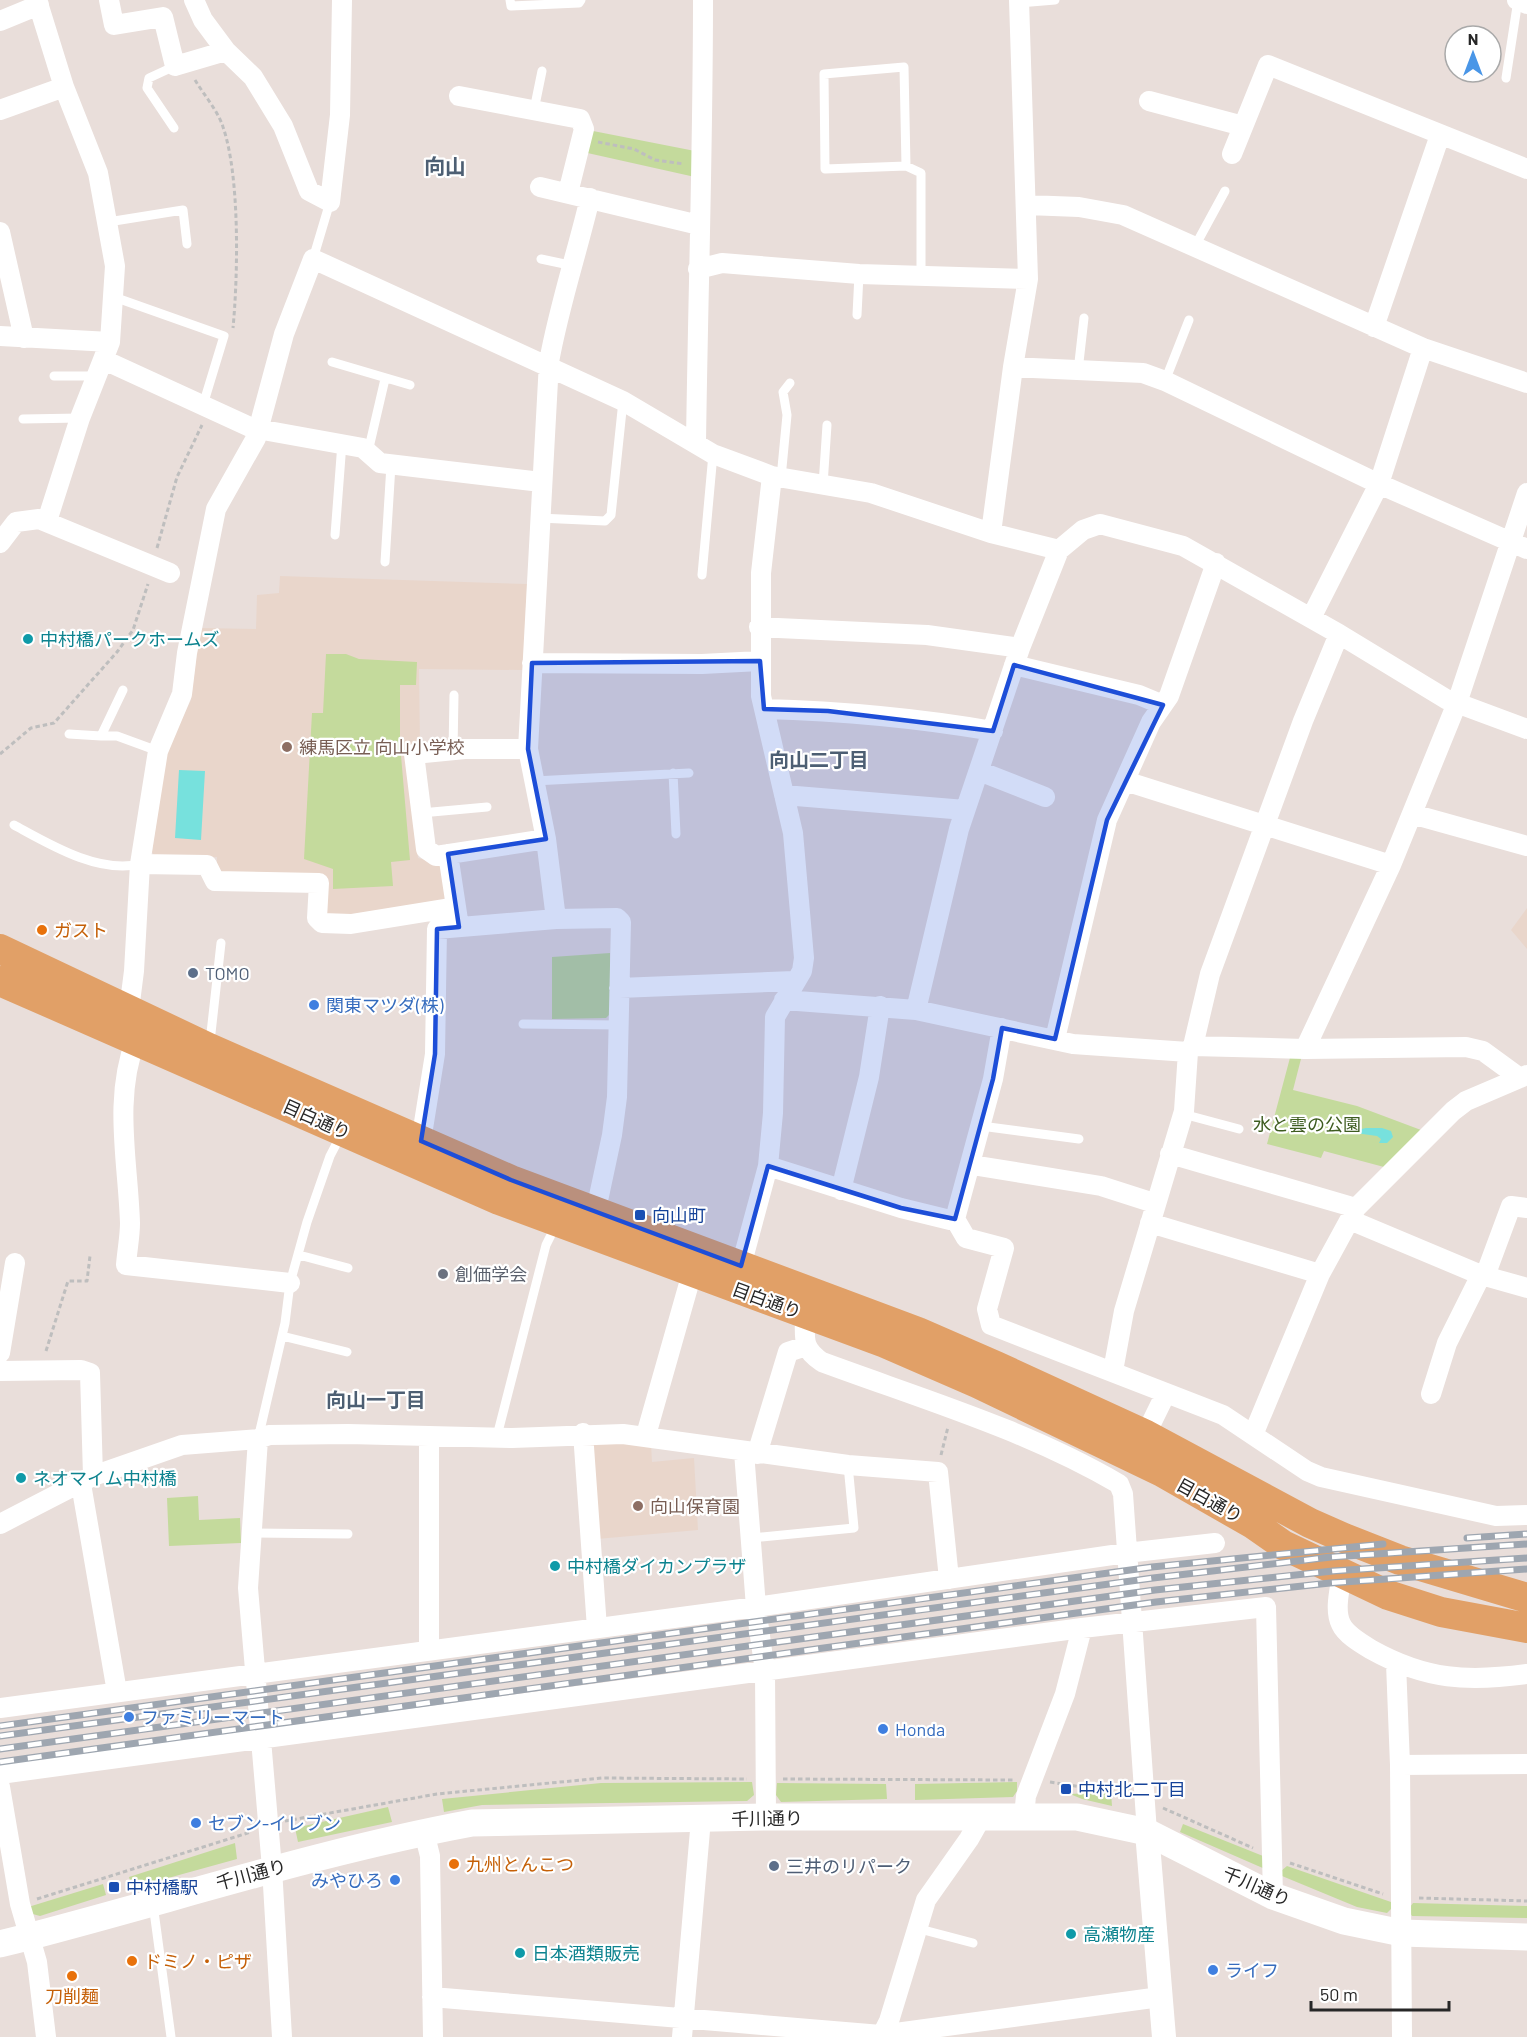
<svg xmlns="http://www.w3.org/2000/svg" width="1527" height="2037" viewBox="0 0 1527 2037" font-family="Barlow,'Noto Sans JP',sans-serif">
	<rect width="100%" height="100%" fill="#e9deda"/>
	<path fill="#e9d6cb" d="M280,576l247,8 -4,86 -104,-1 1,78 -15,-1 13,112 20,5 5,5 3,28 -6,8 -112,13 -5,-4 2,-37 -101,-2 -7,-7v-10l-61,1 -4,-6 15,-102 24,-50 9,-72 56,1 1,-34 22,-2z
		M1527,908v41l-16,-19z
		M596,1440l55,4 1,18 42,-4 4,72 -101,9 -8,-91z"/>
	<path fill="#c4da9c" d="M588,130l107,21v26l-112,-25z
		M326,654h20l13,5 58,3 -1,23h-16v59l10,116 -19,2 2,24 -60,3v-20l-29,-10 8,-146h11z
		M610,953v61l-4,4 -54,1v-62z
		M1291,1054l11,1 -9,35 64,16 64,24 -37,37 -60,-16 -3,7 -54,-14z
		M198,1496l1,24 41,-2 1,25 -72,3 -2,-48z
		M752,1782l2,13 -7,6 -265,4 -38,7 -2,-13 159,-16z
		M1017,1782v9l-4,6 -98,3v-16z
		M777,1783l109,1 1,15 -106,3 -5,-7z
		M1111,1792l1,14 -30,-7 -12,-5z
		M388,1807l4,15 -94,20 -3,-14z
		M1183,1824l85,34 -3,11 -85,-37z
		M235,1843l2,16 -105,29 -3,-11z
		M1287,1866l104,36v7l-4,4 -30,-6 -75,-31 -1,-5z
		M103,1884l3,11 -66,21 -11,-3 -4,-5z
		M1413,1903l114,3v12l-115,-2 -4,-6z"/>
	<path fill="#77e1dd" d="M179,770l26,1 -4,69 -26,-2z
		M1366,1128h16l9,3 2,6 -6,6h-8l2,-4 -4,-3 -29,-4z"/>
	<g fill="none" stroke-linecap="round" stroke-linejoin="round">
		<path stroke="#bebebe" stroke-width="3" stroke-dasharray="4.5 3" stroke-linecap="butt" d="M195,80c9,15 23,31 28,47 17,49 15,148 10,201
			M598,142l36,7 21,11 29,4
			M157,548l20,-71 25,-52
			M0,754l31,-26 23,-5 63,-71 16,-22 15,-46
			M46,1351l22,-70h19l3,-25
			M941,1455l7,-28
			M783,1779l231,1
			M1050,1782l76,12
			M1163,1808l90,40
			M285,1821l152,-27 165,-16 145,1
			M1290,1863l93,31
			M1419,1898l108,3
			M37,1899l214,-67"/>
		<path stroke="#fff" stroke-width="9" d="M510,0l1,6 68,-3 2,-3
			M1019,3l36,-3
			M1506,78l12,-78
			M534,110l8,-39
			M174,128l-27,-40 2,-10 26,-12
			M906,166l-2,-99 -80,7 1,95 81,-3 15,7v103
			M108,222l75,-12 4,34
			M1194,248l31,-57
			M313,259l17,-57
			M541,259l33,7
			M114,297l110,39 -21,69
			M857,315l2,-41
			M332,362l78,23
			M1078,371l6,-53
			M54,376h42
			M1165,381l24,-61
			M23,419l57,-1
			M368,452l17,-73
			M781,478l6,-63 -4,-23 7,-9
			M823,485l4,-60
			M539,518l66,3 6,-6 12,-114
			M335,535l7,-92
			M385,562l6,-97
			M702,575l11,-121
			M69,734l32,2 22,-46
			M101,736h16l41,15
			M453,751l1,-56
			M673,773l3,61
			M534,781l155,-8
			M421,813l66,-6
			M14,825c35,19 84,49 126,39
			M523,1024l96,1
			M210,1042l11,-99
			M1183,1114l56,15
			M981,1126l98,13
			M299,1255l49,13
			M282,1336l65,16
			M497,1436l49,-191 10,-20
			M258,1439l27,-116 5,-40 17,-61 23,-66 11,-21
			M250,1533l98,1
			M752,1538l102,-10 -6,-63
			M153,1904l18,133
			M916,1928l57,15"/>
		<path stroke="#fff" stroke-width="20" d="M37,0l27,87 34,86 17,93 -5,76 -30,76 -33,103
			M109,0l5,25 49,-8 12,49 51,-15
			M194,0l9,20 23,31 27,26 30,49 26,65 21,11 10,-87 2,-115
			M1517,0l10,4
			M0,21l39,-16
			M459,96l121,23 4,10 -16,64
			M1149,101l94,25
			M0,110l64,-23
			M1232,154l36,-89 259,104
			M540,187l159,38
			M1027,205l52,2 44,8 300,133 104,35
			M0,232l24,106
			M698,269l24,-6 137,11 169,5
			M1374,327l66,-192
			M0,336l110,6
			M104,360l148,68 111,20 17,15 161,19
			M1013,367l130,6 22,8 214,103 148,65
			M696,443c2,-148 7,-295 7,-443
			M991,533l22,-166 15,-88 -9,-279
			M0,543l16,-21 23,-3 131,54
			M1311,618l68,-134 44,-136
			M759,627l168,8 93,13
			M532,663l170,1 58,-3
			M1014,665l125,30 24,10
			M764,709c77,2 153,9 229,22
			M528,749h-63l-51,5 12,95 10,7 110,-17
			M979,771l66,26
			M1125,781l266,84
			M784,795l181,15
			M1412,814l115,32
			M448,854l10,66
			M140,864l67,1 8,16 104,2 -2,35 5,5 29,1 105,-17
			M556,919l-10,-80 -18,-90 21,-387c10,-56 28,-109 41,-164
			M619,988l175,-7
			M784,1000l132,10 157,34 115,8
			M129,1010l5,-39 6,-107 18,-113 24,-57 5,-41 29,-144 40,-71 28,-104 29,-75 310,142 90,53 59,22 99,17 120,40 68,17
			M916,1010l43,-181 61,-181 39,-98 24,-20 17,-6 83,22 156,88 107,65 81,30
			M1002,1028l-9,51 -38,140 11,19 38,10 -17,61 4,16 232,90 84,56 14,6 175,39 31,-1
			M136,1039c-23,60 -8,122 -6,184 0,14 -3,28 -4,42l164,18
			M1055,1039l52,-219 44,-98 18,-26 47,-133
			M1193,1046l112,3 161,-2 17,4 37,27
			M1305,1049l86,-184 66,-162 70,-210
			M421,1141l14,-87 2,-125 119,-10 61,-1 4,4 -4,175 -5,38 -16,75
			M1170,1154l186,54
			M972,1165l129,21 53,17
			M768,1166l133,42 49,12 5,-1
			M841,1190l28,-113 11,-71
			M1350,1220l131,55 46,13
			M1150,1223l170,51
			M741,1266l27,-100 5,-53 2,-96 27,-46 2,-13 -11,-125 -32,-137v-123l11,-97
			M1485,1276l26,-70 16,2
			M805,1314c0,24 -4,34 17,48 100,37 205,68 297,122l4,10 24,338
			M0,1353l15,-90
			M0,1371l81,-1 9,3 3,103
			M1113,1371l11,-60 60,-200 4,-59 5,-6 17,-72 93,-253 36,-87
			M1431,1394l16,-51 34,-68
			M583,1433l14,195
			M646,1435l46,-162
			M1253,1435l67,-161 36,-66 97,-97 13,-10 61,-26
			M429,1436v213
			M258,1439l-10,149 24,280 10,169
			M1141,1444l25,-51
			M744,1452l12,155 9,65 1,145
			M757,1454l31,-102 18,-6
			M81,1484l36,208
			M0,1524l93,-48 89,-31 76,-6 11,-4 79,-1 164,4 111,-4 225,31 90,7 11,107
			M1342,1574c-2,15 -8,36 -1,50 5,11 21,20 31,26 54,30 96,32 155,24
			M1396,1663l4,102 2,272
			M0,1708l756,-101 370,-54 89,-10
			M1400,1765l127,-1
			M0,1774l1082,-146 184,-21 7,289
			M0,1787l20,117 17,58 9,75
			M1024,1816l2,-20 39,-102 17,-66
			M424,1832l6,24 3,181
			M432,1997l449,38 279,-38
			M682,2037l19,-218
			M881,2037l8,-16 37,-121 43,-61 13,-23"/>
		<path stroke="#fff" stroke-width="24" d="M1147,1832l17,205"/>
		<path stroke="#fff" stroke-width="27" d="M0,1944c159,-40 311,-91 472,-121l294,-6h311l70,15 126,64 71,25 58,12 125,4"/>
		<path stroke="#e1a067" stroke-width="30" d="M0,949l209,99 302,132 407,152 78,34 150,69 164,88 34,15 56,22 127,38
			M0,981l499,219 386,143 92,40 185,89 91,52 30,21 105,50 53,17 86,16"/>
		<g stroke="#9ea6b0" stroke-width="7">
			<path id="rail" d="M1467,1538l60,-4
				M0,1726l1152,-159 231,-23
				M0,1736l1153,-158 178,-21 196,-13
				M0,1749l1155,-159 178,-19 194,-13
				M0,1762l1156,-160 174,-19 197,-14"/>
		</g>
		<use href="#rail" stroke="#fff" stroke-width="4.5" stroke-dasharray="14" stroke-linecap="butt"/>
	</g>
	<path fill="#1d4ed8" fill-opacity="0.2" stroke="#1d4ed8" stroke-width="4.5" stroke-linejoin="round" d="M760,661l4,48 64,2 165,20 21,-66 149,40 -56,115 -52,219 -53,-11 -9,51 -38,140 -54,-11 -133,-42 -27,100 -230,-86 -90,-39 14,-87 2,-125 22,-2 -11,-73 98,-15 -18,-90 4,-86z"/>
	<g fill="#0f9aa8" stroke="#fff" stroke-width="2">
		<circle cx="28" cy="639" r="6"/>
		<circle cx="21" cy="1478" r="6"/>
		<circle cx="555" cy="1566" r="6"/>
		<circle cx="1071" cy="1934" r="6"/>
		<circle cx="520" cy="1953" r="6"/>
	</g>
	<g fill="#8d6e63" stroke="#fff" stroke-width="2">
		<circle cx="287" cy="747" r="6"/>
		<circle cx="638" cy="1506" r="6"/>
	</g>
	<g fill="#e8710a" stroke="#fff" stroke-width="2">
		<circle cx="42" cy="930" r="6"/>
		<circle cx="454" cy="1864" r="6"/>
		<circle cx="132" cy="1961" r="6"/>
		<circle cx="72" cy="1976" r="6"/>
	</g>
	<g fill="#5c6f8a" stroke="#fff" stroke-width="2">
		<circle cx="193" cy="973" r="6"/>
		<circle cx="774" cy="1866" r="6"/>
	</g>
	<g fill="#3f7fe0" stroke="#fff" stroke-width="2">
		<circle cx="314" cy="1005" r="6"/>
		<circle cx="129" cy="1717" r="6"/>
		<circle cx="883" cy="1729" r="6"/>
		<circle cx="196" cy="1823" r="6"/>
		<circle cx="395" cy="1880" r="6"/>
		<circle cx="1213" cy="1970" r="6"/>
	</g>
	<g fill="#1a4fb4" stroke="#fff" stroke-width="2">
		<rect x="634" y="1209" width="12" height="12" rx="3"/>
		<rect x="1060" y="1783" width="12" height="12" rx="3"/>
		<rect x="108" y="1881" width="12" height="12" rx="3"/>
	</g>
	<circle fill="#6b7280" stroke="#fff" stroke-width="2" cx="443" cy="1274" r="6"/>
	<g text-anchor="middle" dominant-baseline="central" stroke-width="4.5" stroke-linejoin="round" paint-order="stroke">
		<g font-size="18" fill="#0d838f" stroke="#fff" text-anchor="start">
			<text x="40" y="639">中村橋パークホームズ</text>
			<text x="33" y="1478">ネオマイム中村橋</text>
			<text x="567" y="1566">中村橋ダイカンプラザ</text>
			<text x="1083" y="1934">高瀬物産</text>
			<text x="532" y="1953">日本酒類販売</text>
		</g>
		<g font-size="18" fill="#785e54" stroke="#fff" text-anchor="start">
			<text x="299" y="747">練馬区立 向山小学校</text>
			<text x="650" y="1506">向山保育園</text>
		</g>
		<g font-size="18" fill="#c56008" stroke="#fff" text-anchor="start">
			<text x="54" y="930">ガスト</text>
			<text x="466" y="1864">九州とんこつ</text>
			<text x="144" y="1961">ドミノ・ピザ</text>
			<text x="72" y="1996" text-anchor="middle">刀削麺</text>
		</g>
		<g font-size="18" fill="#4e5e75" stroke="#fff" text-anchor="start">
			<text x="205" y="973">TOMO</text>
			<text x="786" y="1866">三井のリパーク</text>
		</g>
		<g font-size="18" fill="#366cbe" stroke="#fff" text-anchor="start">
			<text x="326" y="1005">関東マツダ(株)</text>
			<text x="141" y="1717">ファミリーマート</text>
			<text x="895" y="1729">Honda</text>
			<text x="208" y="1823">セブン-イレブン</text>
			<text x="383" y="1880" text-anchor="end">みやひろ</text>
			<text x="1225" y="1970">ライフ</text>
		</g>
		<g font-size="18" fill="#272727" stroke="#fff">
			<text transform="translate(317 1119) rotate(24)">目白通り</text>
			<text transform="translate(767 1300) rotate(20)">目白通り</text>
			<text transform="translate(1210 1500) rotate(29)">目白通り</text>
			<text transform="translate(767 1818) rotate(-1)">千川通り</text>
			<text transform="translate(251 1874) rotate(-15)">千川通り</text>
			<text transform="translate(1257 1886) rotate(24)">千川通り</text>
		</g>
		<g font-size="18" fill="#3e5c20" stroke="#fff">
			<text x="1307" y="1124">水と雲の公園</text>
		</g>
		<g font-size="18" fill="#164399" stroke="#fff" text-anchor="start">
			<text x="652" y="1215">向山町</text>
			<text x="1078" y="1789">中村北二丁目</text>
			<text x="126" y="1887">中村橋駅</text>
		</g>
		<g font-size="18" fill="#5b616d" stroke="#fff" text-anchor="start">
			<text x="455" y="1274">創価学会</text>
		</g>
		<g font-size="20" font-weight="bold" fill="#4d5f73" stroke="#fff">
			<text x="819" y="759">向山二丁目</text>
			<text x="376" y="1399">向山一丁目</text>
		</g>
		<g font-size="21" font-weight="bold" fill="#4d5f73" stroke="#fff">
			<text x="445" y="165">向山</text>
		</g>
	</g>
	<g transform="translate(1473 54)"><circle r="28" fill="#ffffff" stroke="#a9a9a9" stroke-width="1.5"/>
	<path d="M0-4.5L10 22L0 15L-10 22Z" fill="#4996e7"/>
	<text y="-9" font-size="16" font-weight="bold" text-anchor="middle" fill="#272727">N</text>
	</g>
	<path d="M1311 2001v9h138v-9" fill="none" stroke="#272727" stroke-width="3"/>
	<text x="1320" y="2001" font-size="18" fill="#272727" stroke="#ffffff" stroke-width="4.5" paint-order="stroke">50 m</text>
</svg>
